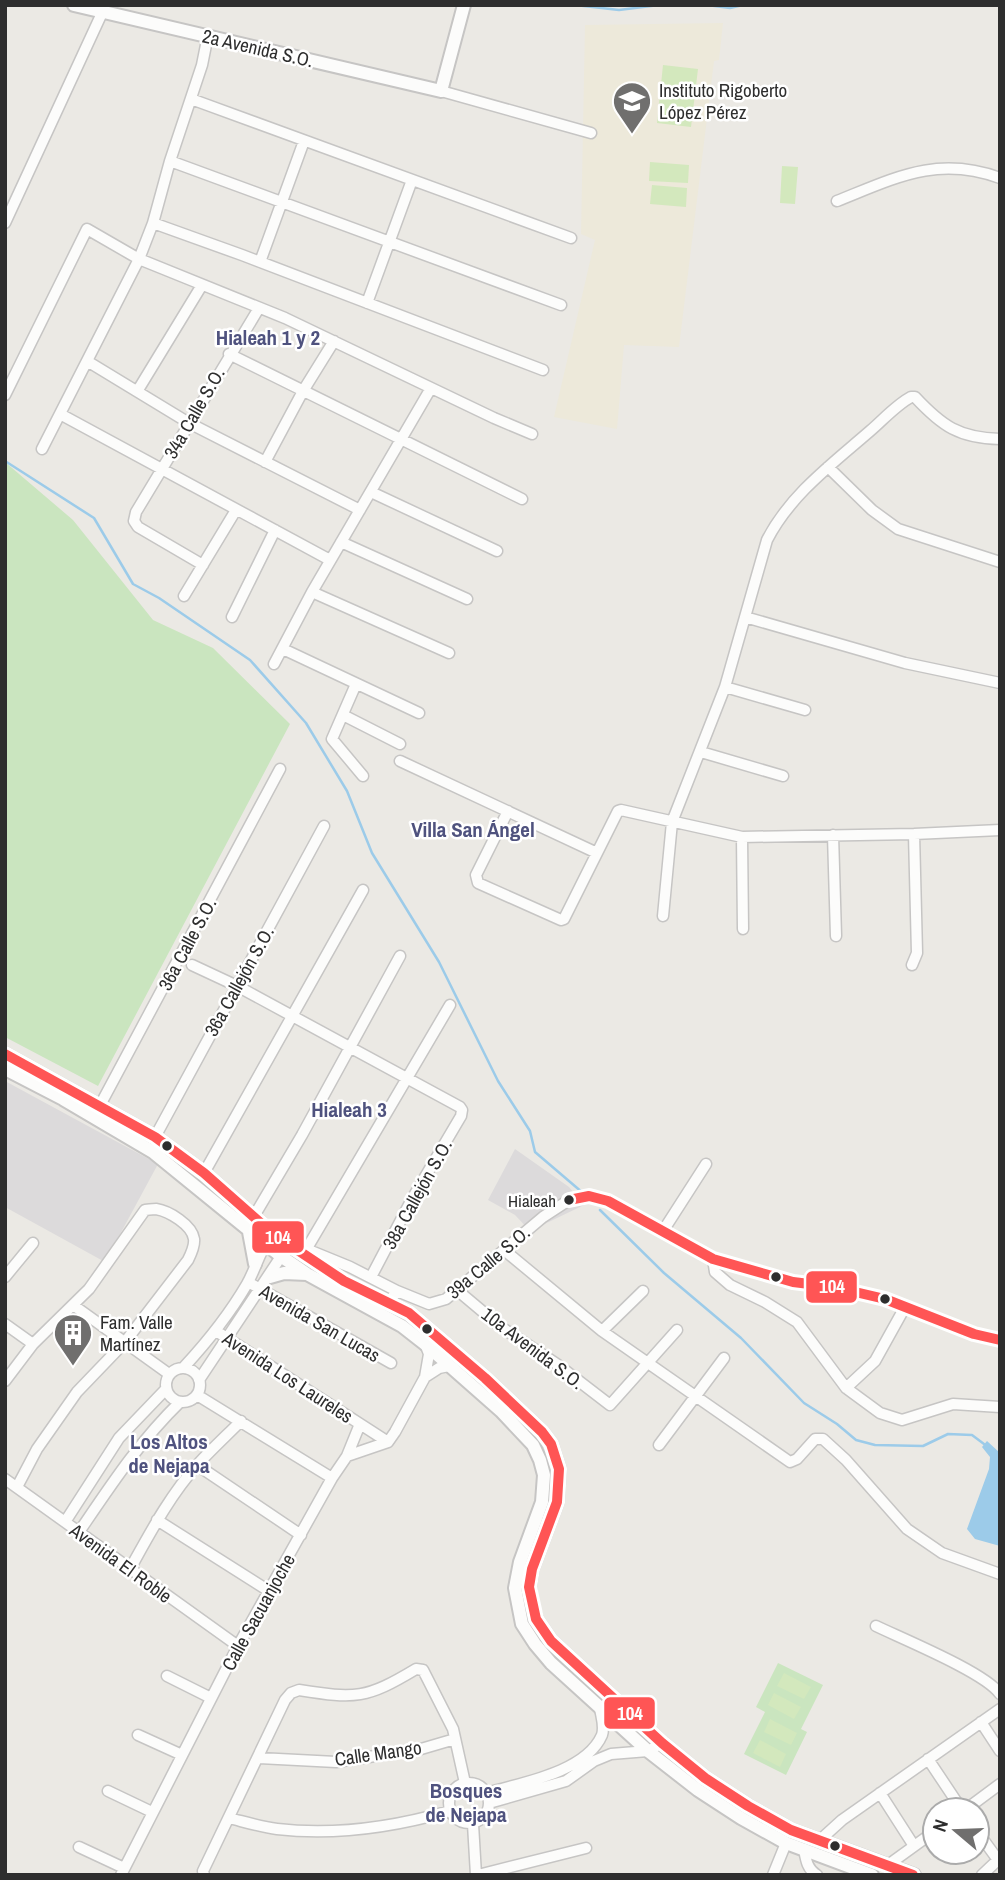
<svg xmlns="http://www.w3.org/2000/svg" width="1005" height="1880" viewBox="0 0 1005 1880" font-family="'Archivo Narrow',sans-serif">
	<rect width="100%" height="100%" fill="#ebe9e4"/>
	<path fill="#dcdadb" d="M5,1081l153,83 -53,98 -100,-55z
		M515,1149l54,38 15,18 -54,26 -15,-16 -27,-15z"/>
	<path fill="#ede9da" d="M723,23l-4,37 -5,1 -35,286 -55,-2 -7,84 -63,-12 41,-177 -14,-6 4,-209z"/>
	<path fill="#cae5bf" d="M5,462l68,58 80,100 60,28 77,76 -192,362 -93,-49z
		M778,1663l45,22 -22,44 6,3 -21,43 -42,-21 21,-42 -9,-5z"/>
	<path fill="#d3e8bd" d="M663,65l35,4 -7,58 -34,-4z
		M650,162l39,3 -1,18 -39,-2z
		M782,166l16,1 -3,37 -15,-1z
		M652,185l35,3 -1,19 -36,-3z
		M784,1673l27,14 -7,12 -27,-13z
		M774,1693l27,14 -7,12 -26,-14z
		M770,1719l27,14 -6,12 -27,-13z
		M760,1740l26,14 -6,13 -27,-14z"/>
	<path fill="#9ccbe9" d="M987,1441l13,12v93l-25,-7 -8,-10 22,-60 1,-12 -8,-10z"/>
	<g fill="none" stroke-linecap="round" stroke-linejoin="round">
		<path stroke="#9ccbe9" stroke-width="2.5" d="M575,5l44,5 40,-5
			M707,5l23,3 13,-3
			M5,461l89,57 39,66 26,14 91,62 56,63 41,68 25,62 67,109 59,119 32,50 5,21 48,41
			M600,1210l64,63 77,65 63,65 33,21 19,16 19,5 48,1 25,-12 24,1 12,9"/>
		<g stroke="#c6c5c4" stroke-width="13">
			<path id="minor" d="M441,91l150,42
				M191,99l380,139
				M170,161l391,144
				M837,201c58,-23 100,-46 163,-23
				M5,223l97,-210
				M153,223l89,32 301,115
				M260,262l44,-121
				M367,303l45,-123
				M229,354l293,145
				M87,361l102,62 171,87
				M138,390l64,-105
				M5,395l82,-166 52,30 146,59 209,100 38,16
				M60,414l270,146
				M42,449l97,-190 14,-36 17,-62 32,-96 6,-30
				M265,462l38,-71 31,-50
				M828,467l44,43 26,19 102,33
				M371,492l126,59
				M341,542l126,57
				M203,565l-65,-38 -4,-6 2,-9 123,-204
				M312,592l137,61
				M184,596l52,-86
				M232,617l43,-87
				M745,617l160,46 95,20
				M283,649l136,64
				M274,664l38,-72 119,-204
				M356,684l-24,55 31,37
				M725,687l80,23
				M343,715l57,29
				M701,752l82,24
				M400,761l197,92
				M508,811l-32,64 2,8 83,37 3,-1 54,-108 3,-1 121,27 172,-3 86,-4
				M833,835l3,101
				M742,837l1,92
				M663,916l9,-94 53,-135 42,-147c23,-45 65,-76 103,-109 13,-11 26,-26 41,-34h4c27,29 44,41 85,42
				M192,965l45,21 223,121 2,3 -1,6 -49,83 -41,78
				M912,965l5,-12 -3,-119
				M97,1111l183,-342
				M155,1137l169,-311
				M204,1173l159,-283
				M253,1218l49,-83 98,-179
				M663,1231l43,-67
				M306,1249l44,18 47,24
				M504,1250l98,81 188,131 7,-3 18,-20h8l23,21 61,69 35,24 58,21
				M303,1255l147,-250
				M713,1259l2,13 15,13 35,17 32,20 49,66 34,25 22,7 51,-16 47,3
				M5,1277l28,-34
				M248,1282l143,81
				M457,1290l44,37 57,38 52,40 67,-75
				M388,1303l9,-12 32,13 17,-5 97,-82 26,-17 20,-4 19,5 105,58 80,23 41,5 51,12 89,35 26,6
				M73,1305l96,69
				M5,1324l28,20
				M216,1331l172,111
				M602,1331l41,-40
				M184,1367c24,-26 45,-52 63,-83 8,-14 12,-30 21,-44
				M166 1385a17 17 0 1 1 34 0a17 17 0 1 1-34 0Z
				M425,1377l14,-9 10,-2
				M199,1380l85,-128
				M5,1381l28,-37 56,-55 56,-79c0,0 10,-1 11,-1 13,2 36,16 38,30 1,7 -3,15 -6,21l-63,82 -48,50 -40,57 -20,38
				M846,1388l29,-27 30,-54
				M197,1395l135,83
				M659,1445l65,-87
				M347,1456l13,-32
				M197,1465l104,70
				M5,1479l233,167
				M157,1520l112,71
				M65,1522l54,-84 47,-49
				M79,1532c32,-47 60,-90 101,-130
				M130,1569c20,-36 40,-74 68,-105 14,-15 28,-28 43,-43
				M876,1626c27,13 110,47 124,68
				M167,1676l44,22
				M981,1722l19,29
				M138,1735l44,20
				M259,1758l77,4 85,-13 34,-10
				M928,1759l34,51
				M449 1803a20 20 0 1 1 40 0a20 20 0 1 1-40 0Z
				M108,1791l44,21
				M486,1793c36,-10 100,-21 116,-58 3,-9 -1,-19 -2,-27
				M880,1793l34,53
				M489,1803l77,-22 28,-20 17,-7 37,-3 14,-8
				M965,1810l35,-26
				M229,1818c16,4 32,9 48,11 59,7 117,-2 173,-18
				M473,1824l3,51
				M977,1831l21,29
				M820,1840l22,-20 158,-111
				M79,1847l45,21
				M804,1849c2,11 3,20 13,26
				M888,1865l47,-34
				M121,1875l117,-229 94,-168 15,-22 41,-14 7,-10 30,-55 4,-23 -3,-8
				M204,1875l-1,-4 82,-171 6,-7 8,-3c57,9 67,9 117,-21l7,1 30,59 12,54
				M478,1875l108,-27
				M773,1875l13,-32
				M982,1875l18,-17"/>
		</g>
		<g stroke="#c6c5c4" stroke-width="16">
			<path id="tertiary" d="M74,5l367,86 23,-86"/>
		</g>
		<g stroke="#c6c5c4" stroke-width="16">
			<path id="secondary" d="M5,1054l150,83 49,36 68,60 72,48 65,32 76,65 57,54 9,12 8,25 -2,33 -25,67 -3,18 2,15 5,17 15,22 111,102 43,35 43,28 43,24 123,45
				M5,1069l58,30 90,53 129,105 25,17 95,52 23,18 76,67 32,34 7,15 4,15 -2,27 -22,60 -5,26 7,36 13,20 16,19 97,88 50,39 43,28 45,25 86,32
				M249,1232l6,32
				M270,1277l14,-4 23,1"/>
		</g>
		<use href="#minor" stroke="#fcfcfb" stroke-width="10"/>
		<use href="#tertiary" stroke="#fcfcfb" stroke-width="12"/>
		<use href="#secondary" stroke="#fcfcfb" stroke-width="12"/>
		<g stroke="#fff" stroke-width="16">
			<path id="bus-1" d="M5,1054l150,83 49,36 68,60 72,48 65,32 76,65 57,54 9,12 8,25 -2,33 -25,67 -3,18 7,32 15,22 111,102 43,35 43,28 43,24 122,45
				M569,1200l20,-4 19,5 105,58 80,23 41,5 51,12 89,35 26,6"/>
		</g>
		<use href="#bus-1" stroke="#f55" stroke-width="10"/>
	</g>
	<defs>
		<g id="school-pin" transform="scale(2.0125)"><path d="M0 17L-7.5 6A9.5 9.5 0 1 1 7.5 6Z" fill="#706f6e" stroke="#fff"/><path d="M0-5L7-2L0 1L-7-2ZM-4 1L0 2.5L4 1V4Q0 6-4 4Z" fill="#fff"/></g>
		<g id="building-pin" transform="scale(2.0125)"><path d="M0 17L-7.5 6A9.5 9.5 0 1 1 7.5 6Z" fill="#706f6e" stroke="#fff"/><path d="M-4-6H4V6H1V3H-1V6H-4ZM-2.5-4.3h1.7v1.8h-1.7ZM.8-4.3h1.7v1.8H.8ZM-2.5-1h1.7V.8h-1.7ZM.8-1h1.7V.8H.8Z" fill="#fff"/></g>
	</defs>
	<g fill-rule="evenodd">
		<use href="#school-pin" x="632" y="101"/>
		<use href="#building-pin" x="73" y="1333"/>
	</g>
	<g fill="#2e2e2e" stroke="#fff" stroke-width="2.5">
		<circle cx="167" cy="1146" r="6"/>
		<circle cx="569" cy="1200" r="6"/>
		<circle cx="776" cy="1277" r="6"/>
		<circle cx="885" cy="1299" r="6"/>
		<circle cx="427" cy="1329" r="6"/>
		<circle cx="835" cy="1846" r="6"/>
	</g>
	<g text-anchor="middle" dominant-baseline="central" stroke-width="5" stroke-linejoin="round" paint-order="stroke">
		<g font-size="17" fill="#2e2e2e" stroke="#fff" text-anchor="end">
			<text x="556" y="1200">Hialeah</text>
		</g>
		<g font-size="19" fill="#2e2e2e" stroke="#fff">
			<text transform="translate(258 48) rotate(13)">2a Avenida S.O.</text>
			<text transform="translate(194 413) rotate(-60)">34a Calle S.O.</text>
			<text transform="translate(187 944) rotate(-62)">36a Calle S.O.</text>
			<text transform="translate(239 981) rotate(-61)">36a Callejón S.O.</text>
			<text transform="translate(417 1194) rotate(-61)">38a Callejón S.O.</text>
			<text transform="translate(488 1262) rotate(-40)">39a Calle S.O.</text>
			<text transform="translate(320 1323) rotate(30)">Avenida San Lucas</text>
			<text transform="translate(533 1348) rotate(37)">10a Avenida S.O.</text>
			<text transform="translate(288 1377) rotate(33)">Avenida Los Laureles</text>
			<text transform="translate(121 1563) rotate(36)">Avenida El Roble</text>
			<text transform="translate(258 1612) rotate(-61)">Calle Sacuanjoche</text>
			<text transform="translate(378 1753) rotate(-8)">Calle Mango</text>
		</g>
		<g font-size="19" fill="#2e2e2e" stroke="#fff" text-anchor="start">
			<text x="659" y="90">Instituto Rigoberto<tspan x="659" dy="22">López Pérez</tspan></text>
			<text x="100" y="1322">Fam. Valle<tspan x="100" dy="22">Martínez</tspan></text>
		</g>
		<g font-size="21" font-weight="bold" fill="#4f527e" stroke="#fff">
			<text x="268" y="337">Hialeah 1 y 2</text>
			<text x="473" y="829">Villa San Ángel</text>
			<text x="349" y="1109">Hialeah 3</text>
			<text x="169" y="1441">Los Altos<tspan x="169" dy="24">de Nejapa</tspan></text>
			<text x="466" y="1790">Bosques<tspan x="466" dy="24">de Nejapa</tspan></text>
		</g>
	</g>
	<g stroke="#fff" stroke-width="2.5">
		<rect x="251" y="1220" width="54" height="34" rx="7" fill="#f55"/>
		<rect x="805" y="1270" width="53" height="34" rx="7" fill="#f55"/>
		<rect x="603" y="1696" width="53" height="34" rx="7" fill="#f55"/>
	</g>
	<g font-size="19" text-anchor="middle" font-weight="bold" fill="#fff">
		<text x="278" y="1244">104</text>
		<text x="832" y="1293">104</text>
		<text x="630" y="1720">104</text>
	</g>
	<rect width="1005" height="1880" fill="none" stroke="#2e2e2e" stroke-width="14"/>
	<g transform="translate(956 1831) rotate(289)"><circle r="33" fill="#ffffff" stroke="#ababab" stroke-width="2"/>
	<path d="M0-5L12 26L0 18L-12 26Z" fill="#706f6e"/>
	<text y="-10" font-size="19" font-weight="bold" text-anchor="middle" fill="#2e2e2e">N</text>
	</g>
</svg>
